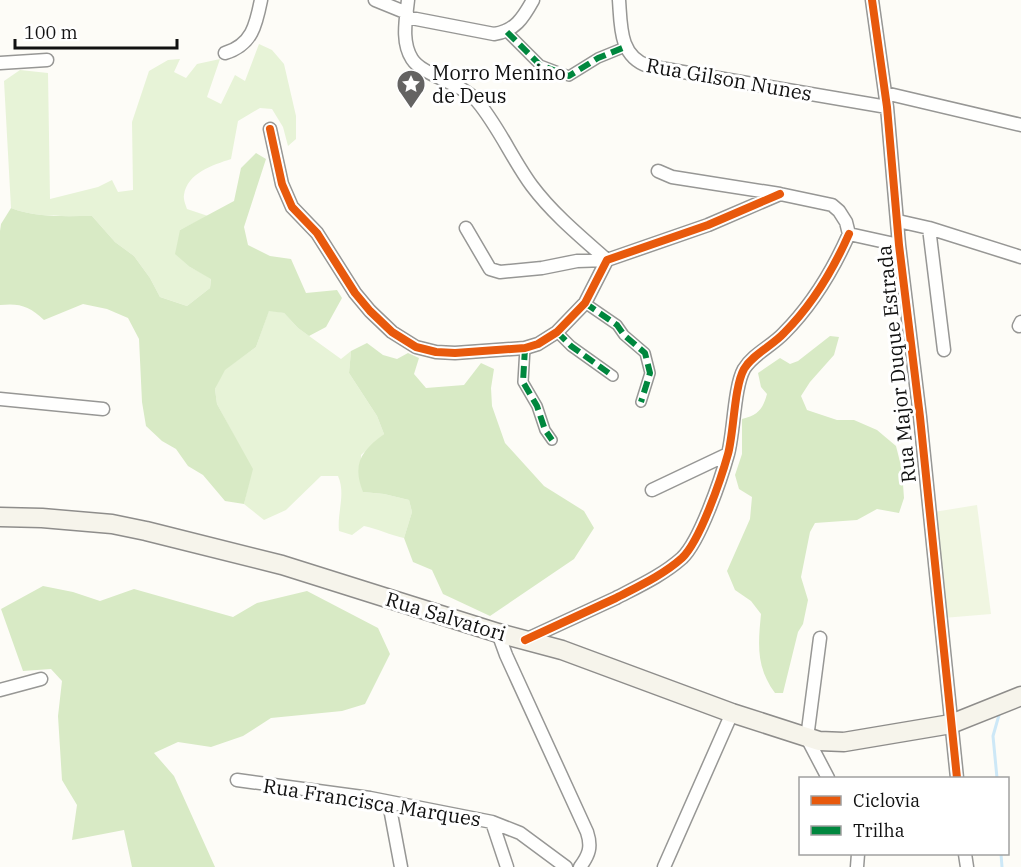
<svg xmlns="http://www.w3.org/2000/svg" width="1021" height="867" viewBox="0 0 1021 867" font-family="'IBM Plex Serif',serif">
	<rect width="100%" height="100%" fill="#fdfcf7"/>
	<path fill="#e7f3d7" d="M259,44l13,6 12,14 12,52v23l-8,7 -5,-19 -11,-18 -12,-1 -22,13 -7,38c-18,6 -44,14 -47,36 -1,4 2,11 3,14l21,7 -28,14 10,37 21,11 -1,10 -23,18 -27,-9 -10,-19 -16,-22 -19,-14 -23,-26c-27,0 -55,2 -81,-8l-7,-127 16,-11 28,3 2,126 48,-12 14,-7 6,12 15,-2 -1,-68 17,-51 19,-11 12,-1 -6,13 12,6 11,-14 23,-5 -13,38 14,7 14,-29 10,6z
		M269,310l15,3 14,15 43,31 10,-8 -2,22 28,43 7,18 -23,21 2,37 21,2 25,6 3,12 -8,26c-14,-3 -26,-9 -40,-12l-12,9 -13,-4c-2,-19 7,-37 -1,-55h-17l-35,34 -22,10 -20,-16 8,-35 -35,-65 -2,-15 9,-19 32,-23z"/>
	<path fill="#d8eac5" d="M256,153l10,6 -22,68 4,18 22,11 21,3 15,34 31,-3 5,8 -16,29 -17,9 -11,-8 -14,-15 -15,-2 -13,36 -31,23 -10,19 2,15 36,65 -9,35 -19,-3 -22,-26 -15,-9 -12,-17 -14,-8 -16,-15 -4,-24 -3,-63 -11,-21 -21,-9 -24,-5 -39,16c-15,-14 -24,-17 -44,-15v-74l1,-7 10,-16c26,10 54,8 81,8l23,26 19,14 16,22 10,19 27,9 23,-18 1,-9 -21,-12 -15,-13 5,-24 54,-29 7,-33z
		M830,336l9,1 -5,18 -24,27 -9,14 6,14 30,10h17l23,10 19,16 6,24 2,28 -5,15 -22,-4 -20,11 -42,3 -5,9 -9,45 7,23 -5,24 -5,8 -15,61h-8c-19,-26 -17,-48 -14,-79l-10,-13 -16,-11 -8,-19 23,-52 2,-22 -13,-8 -4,-14 7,-21v-35c16,-4 21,-10 25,-25l-6,-7 -3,-14 22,-15 10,6 8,-3z
		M367,343l16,12 14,4 11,-6 11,5 -5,16 12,14 38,-3 17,-22 13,6 -3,19 1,18 13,37 39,43 40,25 10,17 -20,31 -84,57 -47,-22 -11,-24 -19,-8 -9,-24 8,-26 -3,-12 -25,-6 -21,-2c-11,-28 -2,-41 21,-58l-7,-18 -28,-43 2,-22z
		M43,586l30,6 27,9 34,-12 99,28 24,-14 50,-12 71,37 12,26 -25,50 -23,7 -71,7 -28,18 -32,11 -33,-5 -24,11 20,23 41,91h-83l-8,-37 -52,10 5,-35 -15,-25 -4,-64 4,-35 -11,-12 -28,2 -22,-62z"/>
	<path fill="#f0f6e1" d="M977,505l14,109 -48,4 -9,-106z"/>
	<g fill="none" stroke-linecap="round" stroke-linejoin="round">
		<path stroke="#cde8f7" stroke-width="3" d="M997,778l-4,-42 6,-21
			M1001,854l1,13"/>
		<g stroke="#979795" stroke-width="12">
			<path id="pedestrian" d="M507,32l33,33 29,11 29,-18 27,-11
				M585,303l32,22 7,10 21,18 5,20 -9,29
				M557,332l14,14 42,30
				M525,348l-2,34 14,24 8,24 7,10"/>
		</g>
		<g stroke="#979795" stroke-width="15">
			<path id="minor" d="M375,0l32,13
				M408,0c-2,19 -7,42 4,59 11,17 47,22 65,42 22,26 35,58 55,85 21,28 49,51 75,74
				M619,0c2,26 0,56 29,66l239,41
				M872,0l15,107 12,138 21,172 37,361
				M406,17l88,17c21,-3 29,-16 39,-34
				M225,53c27,-8 31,-28 36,-53
				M0,63l47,-3
				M885,93l136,32
				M270,129l12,55 10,23 25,26 38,60 15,18 22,21 24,15 20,5 19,1 70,-5 13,-4 19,-12 28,-29 22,-43 101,-35 72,-31
				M658,171l14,6 108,17 52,11 7,6 7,11 3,12 50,11
				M898,221l31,7 92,29
				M466,228l24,41 10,3 42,-4 35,-7 30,-1
				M929,228l15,122
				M1019,326l2,-4
				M0,399l103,10
				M652,490l76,-36
				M498,633l8,22 81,177c5,15 2,23 -7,35
				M820,638l-13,100 21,40
				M525,640c30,-14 61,-28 91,-42 23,-12 47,-23 66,-40 18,-17 39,-79 46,-104 6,-22 6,-67 16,-85 9,-15 28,-23 40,-36 28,-28 49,-63 65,-99
				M0,690l41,-11
				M237,780l133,18 122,24 28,11 46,34
				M389,803l12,64
				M492,822l15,45
				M965,854l2,13
				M664,867l68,-154
				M857,867l1,-13"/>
		</g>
		<g stroke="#8e8d8b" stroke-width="21">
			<path id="secondary" d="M0,517l42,1 70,6 34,7 136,34 216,68 64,17 170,63 87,28 25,1 107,-18 70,-28"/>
		</g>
		<use href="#pedestrian" stroke="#fffffe" stroke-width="9"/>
		<use href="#minor" stroke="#fffffe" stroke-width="12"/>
		<use href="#secondary" stroke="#f6f4eb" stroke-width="18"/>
		<path stroke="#00873e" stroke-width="6" stroke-dasharray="12 6" stroke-linecap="butt" d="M507,32l33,33 29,11 29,-18 27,-11
			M585,303l32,22 7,10 21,18 5,20 -9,29
			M557,332l14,14 42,30
			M525,348l-2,34 14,24 8,24 7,10"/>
		<g stroke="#fff" stroke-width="11">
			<path id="cycleway" d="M872,0l15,107 12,138 21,172 37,361
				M270,129l12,55 10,23 25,26 38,60 15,18 22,21 24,15 20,5 19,1 70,-5 13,-4 19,-12 28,-29 22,-43 101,-35 72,-31
				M525,640c30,-14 61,-28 91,-42 23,-12 47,-23 66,-40 18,-17 39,-79 46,-104 6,-22 6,-67 16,-85 9,-15 28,-23 40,-36 28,-28 49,-63 65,-99"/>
		</g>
		<use href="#cycleway" stroke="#e8590c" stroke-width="8"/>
	</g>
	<defs>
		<g id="sight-pin" transform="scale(1.5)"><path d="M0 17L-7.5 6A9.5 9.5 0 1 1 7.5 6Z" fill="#646362" stroke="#fff"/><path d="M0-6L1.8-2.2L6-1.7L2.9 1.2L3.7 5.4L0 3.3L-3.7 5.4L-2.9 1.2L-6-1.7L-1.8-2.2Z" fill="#fff"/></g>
	</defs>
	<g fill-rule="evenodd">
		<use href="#sight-pin" x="411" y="84"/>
	</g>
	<g text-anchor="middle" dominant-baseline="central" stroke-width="6" stroke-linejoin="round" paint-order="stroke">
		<g font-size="20" fill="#111" stroke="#fff" text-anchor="start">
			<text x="432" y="72">Morro Menino<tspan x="432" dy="23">de Deus</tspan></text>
		</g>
		<g font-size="20" fill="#111" stroke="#fff">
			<text transform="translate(729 79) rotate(10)">Rua Gilson Nunes</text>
			<text transform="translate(896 364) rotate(-96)">Rua Major Duque Estrada</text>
			<text transform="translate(446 616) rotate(17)">Rua Salvatori</text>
			<text transform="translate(372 802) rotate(9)">Rua Francisca Marques</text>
		</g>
	</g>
	<rect x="799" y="777" width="210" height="78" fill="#ffffff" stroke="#a0a0a0" stroke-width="1.5"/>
	<rect x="811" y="796" width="30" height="9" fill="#e8590c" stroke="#a0a0a0" stroke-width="1.5"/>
	<text x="853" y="807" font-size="18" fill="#111111">Ciclovia</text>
	<rect x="811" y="826" width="30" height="9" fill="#00873e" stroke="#a0a0a0" stroke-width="1.5"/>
	<text x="853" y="837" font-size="18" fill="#111111">Trilha</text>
	<path d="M15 39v9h162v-9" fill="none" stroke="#111111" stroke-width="3"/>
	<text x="24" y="39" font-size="18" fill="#111111" stroke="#ffffff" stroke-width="4.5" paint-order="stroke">100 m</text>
</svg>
